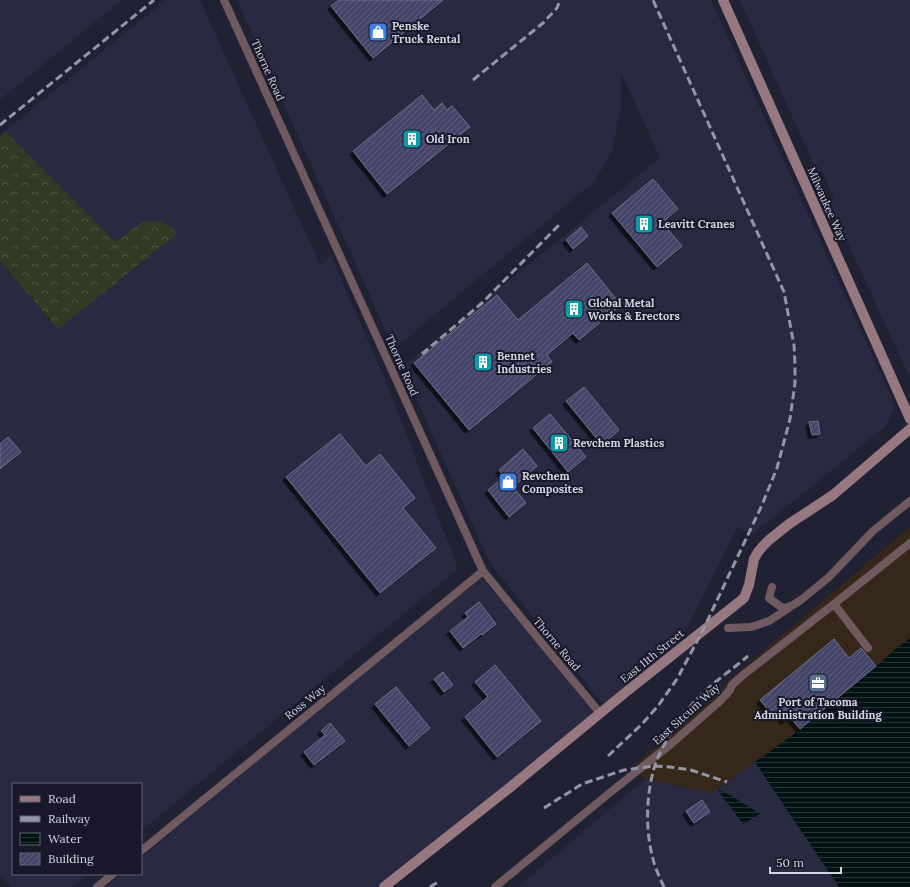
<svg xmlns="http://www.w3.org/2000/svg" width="910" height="887" viewBox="0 0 910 887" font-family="Lora,serif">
	<defs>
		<pattern id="forest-crowns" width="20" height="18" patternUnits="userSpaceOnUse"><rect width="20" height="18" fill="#333a23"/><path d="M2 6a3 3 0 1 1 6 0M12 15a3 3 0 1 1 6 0" fill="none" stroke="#505643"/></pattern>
		<pattern id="water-rules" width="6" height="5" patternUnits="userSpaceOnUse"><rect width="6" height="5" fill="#021212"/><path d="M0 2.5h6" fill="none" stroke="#263434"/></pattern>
		<pattern id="building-hatch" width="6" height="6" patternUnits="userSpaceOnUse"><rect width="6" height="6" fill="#45456a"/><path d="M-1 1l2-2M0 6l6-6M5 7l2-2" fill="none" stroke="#5f5f7f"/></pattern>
		<filter id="shadow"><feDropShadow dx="-3.5" dy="3.5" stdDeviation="0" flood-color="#0009"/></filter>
	</defs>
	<rect width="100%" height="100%" fill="#212134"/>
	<path fill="#35281a" d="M910,527v111l-17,13 -15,14 -84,69 -39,28 -43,31 -67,-14 -12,-13 83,-69 11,-15z"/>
	<path fill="#292942" d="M0,0h122l-122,100z
		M165,0h35l120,265 11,-9 55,125 72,188 -317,262v-47h-128v90h75l-16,13h-61l-11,-13v-613l58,68 58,-87 -111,-111z
		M237,0h474l184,406 -9,20 -133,108 -16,-7 -58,116 -75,62 -114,-142 -88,-196 258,-209 -39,-86v35l-9,45 -18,30 -200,167z
		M740,0h170v378l-82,-178 6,-2 -12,-26h-5z
		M480,575l116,137 -210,175h-280l16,-13h19v-16z
		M755,762l84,125h-321l127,-108 67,14z"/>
	<path fill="url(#forest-crowns)" d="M5,131l111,111 26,-20 19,-1 17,12 -120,96 -58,-68v-125z"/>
	<path fill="url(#water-rules)" d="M910,638v249h-71l-84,-125 39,-28 84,-69 15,-14z
		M718,790l12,5 30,19 -17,10z"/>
	<path fill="url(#building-hatch)" stroke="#6e6e85" filter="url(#shadow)" d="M339,0h104l-70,58 -42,-52z
		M422,95l12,15 8,-7 5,7 5,-4 18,21 -83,67 -34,-43z
		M653,179l25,30 -13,11 3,3 -3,3 17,20 -25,21 -45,-54z
		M581,227l7,9 -15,13 -7,-9z
		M587,263l34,42 -42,35 -6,-7 -26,22 5,7 -83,68 -55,-67 83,-68 21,25z
		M584,387l35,43 -17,15 -36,-44z
		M550,414l36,43 -18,15 -35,-44z
		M818,421l2,13 -8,1 -3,-13z
		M340,434l26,32 14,-12 35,44 -12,10 33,40 -56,45 -94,-116z
		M8,437l13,15 -21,17v-25z
		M523,449l14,17 -24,21 13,16 -17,14 -21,-27 16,-13 -5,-7z
		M479,602l17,22 -14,11 -1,-1 -18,14 -13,-17 18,-14 -3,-4z
		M834,639l15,19 12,-10 15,18 -76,63 -10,-12 -6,4 -4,-6 -5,3 -15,-18z
		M495,665l46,56 -44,36 -32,-40 23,-20 -13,-15z
		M443,672l10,13 -9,7 -10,-13z
		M396,687l34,41 -21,18 -34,-42z
		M330,723l15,18 -31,24 -10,-13 21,-17 -4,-4z
		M702,800l8,12 -16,11 -8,-12z"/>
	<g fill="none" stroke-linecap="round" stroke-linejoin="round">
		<path stroke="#6e5a5f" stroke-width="8" d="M224,0l259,571 63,77 54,65
			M772,587l-3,11 12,9 4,1 8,-3 8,-5 28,-23 44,-46 37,-30
			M834,604l34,44
			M728,628l23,-1 18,-6 20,-13
			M141,851l342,-280
			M97,887l16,-13
			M495,887l112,-92 64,-51 49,-43 10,-11 2,-5 10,-9 92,-72 76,-61"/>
		<path stroke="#987880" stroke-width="10" d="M723,0l187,419
			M384,887l124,-98 118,-97 118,-94 5,-13 5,-26 4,-7 5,-6 6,-6 20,-16 44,-29 77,-66"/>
		<path stroke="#9596a5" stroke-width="3" stroke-dasharray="8 4" stroke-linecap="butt" d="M473,80l70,-57 14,-15 3,-8
			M0,125l154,-125
			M422,354l60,-51 77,-78
			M608,756l34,-32 16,-18 19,-27 26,-49 59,-125 15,-37 13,-49 5,-36v-18l-1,-20 -10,-53 -131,-292
			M544,808l38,-24 42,-14 31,-4 15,1 21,3 36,12
			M430,887l8,-5
			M664,887c-4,-9 -9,-19 -11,-28 -8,-29 -7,-65 2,-94 7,-19 20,-41 34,-57 16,-20 40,-36 59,-52"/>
	</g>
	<defs>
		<g id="shop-square" transform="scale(1)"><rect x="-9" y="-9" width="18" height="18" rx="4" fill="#3f7fe0" stroke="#18182a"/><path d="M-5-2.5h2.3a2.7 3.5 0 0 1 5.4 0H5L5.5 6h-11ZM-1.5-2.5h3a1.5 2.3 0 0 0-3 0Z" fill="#fff"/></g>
		<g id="building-square" transform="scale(1)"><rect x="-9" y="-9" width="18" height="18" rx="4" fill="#0f9aa8" stroke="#18182a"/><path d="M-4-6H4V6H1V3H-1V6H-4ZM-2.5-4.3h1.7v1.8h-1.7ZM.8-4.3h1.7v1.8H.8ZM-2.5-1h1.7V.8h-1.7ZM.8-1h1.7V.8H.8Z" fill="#fff"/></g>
		<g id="office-square" transform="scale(1)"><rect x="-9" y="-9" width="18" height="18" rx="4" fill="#5c6f8a" stroke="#18182a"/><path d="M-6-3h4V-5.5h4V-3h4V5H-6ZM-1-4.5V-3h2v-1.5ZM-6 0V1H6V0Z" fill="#fff"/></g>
	</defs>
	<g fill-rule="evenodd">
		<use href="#shop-square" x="378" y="32"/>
		<use href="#building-square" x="412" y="139"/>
		<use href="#building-square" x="644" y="224"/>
		<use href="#building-square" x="574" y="309"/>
		<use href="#building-square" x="483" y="362"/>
		<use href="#building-square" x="559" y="443"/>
		<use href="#shop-square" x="508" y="482"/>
		<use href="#office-square" x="818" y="683"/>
	</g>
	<g text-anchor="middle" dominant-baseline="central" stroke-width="4" stroke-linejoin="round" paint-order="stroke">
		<g font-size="11" font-weight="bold" fill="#d4d5e2" stroke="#18182a" text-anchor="start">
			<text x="392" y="26">Penske<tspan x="392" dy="13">Truck Rental</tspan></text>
			<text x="426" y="139">Old Iron</text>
			<text x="658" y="224">Leavitt Cranes</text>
			<text x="588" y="303">Global Metal<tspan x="588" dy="13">Works &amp; Erectors</tspan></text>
			<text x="497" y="356">Bennet<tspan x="497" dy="13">Industries</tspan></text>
			<text x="573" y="443">Revchem Plastics</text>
			<text x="522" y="476">Revchem<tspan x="522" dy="13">Composites</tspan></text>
			<text x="818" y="702" text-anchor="middle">Port of Tacoma<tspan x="818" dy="13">Administration Building</tspan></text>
		</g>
		<g font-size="11" fill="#d4d5e2" stroke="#18182a">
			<text transform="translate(268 70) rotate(66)">Thorne Road</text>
			<text transform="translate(827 204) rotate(66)">Milwaukee Way</text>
			<text transform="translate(402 365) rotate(66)">Thorne Road</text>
			<text transform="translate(557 644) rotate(50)">Thorne Road</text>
			<text transform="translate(652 656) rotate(-39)">East 11th Street</text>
			<text transform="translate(305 702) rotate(-39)">Ross Way</text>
			<text transform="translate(686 714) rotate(-42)">East Sitcum Way</text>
		</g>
	</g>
	<rect x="12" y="783" width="130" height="92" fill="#18182a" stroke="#636474"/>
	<rect x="20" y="796" width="20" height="6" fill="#987880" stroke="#636474"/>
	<text x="48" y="803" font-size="12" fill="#d4d5e2">Road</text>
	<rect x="20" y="816" width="20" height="6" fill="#9596a5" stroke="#636474"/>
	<text x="48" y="823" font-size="12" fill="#d4d5e2">Railway</text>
	<rect x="20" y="833" width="20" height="12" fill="url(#water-rules)" stroke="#636474"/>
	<text x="48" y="843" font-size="12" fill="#d4d5e2">Water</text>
	<rect x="20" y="853" width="20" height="12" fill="url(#building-hatch)" stroke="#636474"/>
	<text x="48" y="863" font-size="12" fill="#d4d5e2">Building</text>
	<path d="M770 867v6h71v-6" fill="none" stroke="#d4d5e2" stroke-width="2"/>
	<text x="776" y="867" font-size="12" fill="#d4d5e2" stroke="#18182a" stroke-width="3" paint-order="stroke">50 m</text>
</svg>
